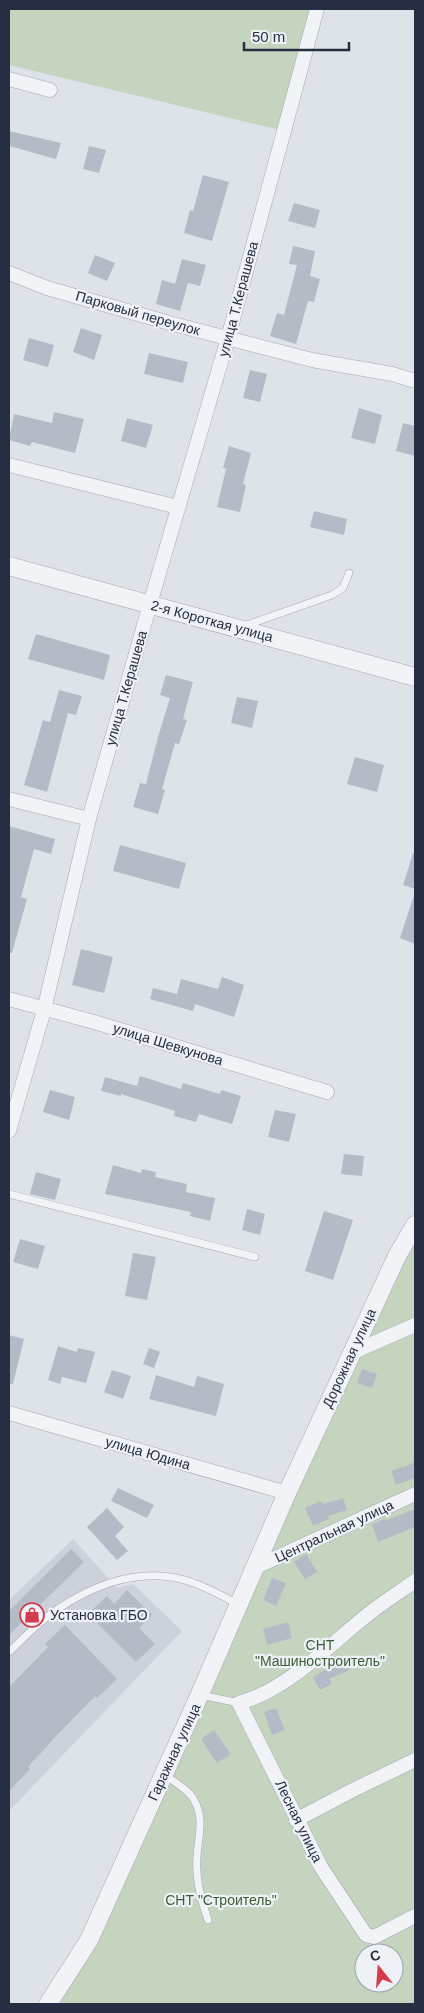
<svg xmlns="http://www.w3.org/2000/svg" width="424" height="2013" viewBox="0 0 424 2013" font-family="Arial,sans-serif">
	<rect width="100%" height="100%" fill="#dee2e9"/>
	<path fill="#ccd1db" d="M73,1539l44,49 16,-4 49,47 -173,180v-211z"/>
	<path fill="#c4d4bf" fill-rule="evenodd" d="M9,9h308l-33,122 -275,-66z
		M415,1225v779h-367l41,-64zM364,1953h30v30h-30z"/>
	<path fill="#b5bbc6" d="M9,131l52,12 -5,16 -47,-13z
		M89,146l17,4 -7,23 -16,-4z
		M203,175l26,7 -17,59 -28,-8 6,-23 3,1z
		M294,203l26,7 -5,18 -27,-7z
		M293,246l22,5 -5,25 10,3 -6,23 -6,-1 -12,43 -26,-8 7,-23 7,2 13,-50 -8,-1z
		M95,255l20,8 -8,18 -19,-8z
		M182,259l24,6 -6,21 -12,-3 -8,28 -24,-7 6,-24 13,4z
		M81,328l21,7 -8,25 -21,-8z
		M29,338l25,7 -6,22 -25,-7z
		M149,353l39,9 -5,21 -39,-9z
		M250,370l17,4 -7,28 -17,-4z
		M359,408l23,7 -7,29 -24,-6z
		M54,412l30,7 -9,34 -43,-11 -2,4 -21,-6 5,-26 38,9z
		M127,418l26,7 -7,23 -25,-7z
		M403,423l12,3v30l-19,-5z
		M229,446l22,7 -8,31 3,1 -6,27 -23,-5 9,-38 -3,-1z
		M314,511l33,8 -3,16 -34,-8z
		M36,634l74,21 -6,25 -76,-21z
		M166,675l27,7 -10,37 4,1 -8,24 -4,-1 -13,46 3,1 -7,24 -25,-7 7,-24 6,1 12,-47 12,-39 -10,-3z
		M59,690l23,6 -6,19 -8,-2 -21,79 -23,-7 19,-65 7,2z
		M237,697l21,4 -6,27 -21,-5z
		M355,757l29,8 -7,27 -30,-8z
		M9,826l46,13 -4,15 -17,-5 -13,48 6,2 -15,54h-3z
		M120,845l66,18 -7,26 -66,-18z
		M413,853h2v36l-12,-4z
		M413,898h2v46l-15,-6z
		M81,949l32,8 -9,36 -32,-8z
		M222,977l22,8 -10,32 -39,-13 -2,7 -43,-12 3,-11 24,6 4,-15 37,10z
		M140,1076l41,13 2,-6 37,11 1,-4 20,6 -9,28 -33,-10 -3,8 -22,-6 1,-5 -54,-17v2l-20,-5 4,-14 32,9z
		M50,1090l25,7 -6,23 -26,-8z
		M275,1110l21,4 -7,28 -21,-5z
		M344,1154l20,2 -2,20 -21,-2z
		M113,1165l28,8 1,-4 14,3 -1,5 32,7 -1,8 29,6 -5,23 -20,-5 1,-4 -86,-18z
		M36,1172l25,7 -6,21 -25,-6z
		M247,1209l18,5 -5,21 -18,-5z
		M324,1211l29,9 -20,60 -28,-9z
		M20,1239l25,7 -7,23 -25,-7z
		M133,1253l23,4 -9,43 -22,-4z
		M9,1335l15,4 -11,45h-4z
		M58,1346l19,6 1,-4 17,4 -9,31 -24,-6 -2,7 -12,-4z
		M149,1348l11,4 -6,16 -11,-4z
		M362,1369l15,5 -5,14 -15,-5z
		M112,1370l19,6 -8,23 -19,-7z
		M156,1375l38,12 3,-11 27,8 -8,32 -67,-17z
		M415,1462v16l-19,7 -5,-14 11,-4v1z
		M118,1488l36,17 -7,13 -36,-17z
		M343,1498l4,12 -19,6 1,3 -16,7 -8,-18 16,-7 2,3z
		M107,1508l17,19 -9,9 13,15 -11,9 -30,-33z
		M415,1509v18l-37,15 -6,-18 13,-5v2z
		M71,1549l13,13 -75,73v-24z
		M306,1554l11,18 -12,7 -11,-17z
		M272,1578l14,5 -10,23 -13,-6z
		M127,1590l25,25 -13,13 16,16 -19,18 -48,-48 19,-18 7,8z
		M288,1622l4,16 -25,7 -4,-16z
		M65,1625l52,54 -20,19 -2,-2 -37,38 -30,33 2,2 -21,22v-104l39,-40 -3,-3z
		M345,1658l5,12 -21,9 3,5 -12,6 -7,-13 21,-12 -1,-2z
		M276,1708l9,22 -13,5 -8,-23z
		M214,1730l17,24 -14,9 -16,-24z"/>
	<g fill="none" stroke-linecap="round" stroke-linejoin="round">
		<g stroke="#a3a9b3" stroke-width="8">
			<path id="service" d="M244,626l88,-31 11,-7 6,-15
				M9,1194l246,63
				M9,1652c16,-15 31,-32 49,-43 32,-22 72,-38 112,-32 24,3 46,16 68,27
				M201,1695l38,8
				M165,1775c9,7 24,15 29,25 11,19 4,36 3,56 -2,23 4,43 11,64"/>
		</g>
		<g stroke="#a3a9b3" stroke-width="15">
			<path id="minor" d="M9,79l41,11
				M9,273l38,15 126,36 139,36 80,14 23,7
				M9,465l169,42
				M9,799l80,20
				M9,999l85,23 233,70
				M9,1131l35,-121 45,-191 61,-215 78,-266 89,-329
				M351,1353l64,-28
				M9,1413l278,80
				M254,1568l161,-74
				M415,1581c-14,10 -30,20 -44,31 -40,31 -82,77 -132,91l82,164 45,68 8,2 41,-21
				M296,1820l55,-29 64,-31"/>
		</g>
		<g stroke="#a3a9b3" stroke-width="19">
			<path id="tertiary" d="M9,566l406,111
				M48,2004l41,-64 111,-246 87,-201 110,-237 18,-31"/>
		</g>
		<use href="#service" stroke="#f1f3f7" stroke-width="7"/>
		<use href="#minor" stroke="#f1f3f7" stroke-width="14"/>
		<use href="#tertiary" stroke="#f1f3f7" stroke-width="18"/>
	</g>
	<defs>
		<g id="shop-ring" transform="scale(1.25)"><circle r="9.5" fill="#eef1f6" stroke="#d83a4d" stroke-width="1.5"/><path d="M-5-2.5h2.3a2.7 3.5 0 0 1 5.4 0H5L5.5 6h-11ZM-1.5-2.5h3a1.5 2.3 0 0 0-3 0Z" fill="#d83a4d"/></g>
	</defs>
	<g fill-rule="evenodd">
		<use href="#shop-ring" x="32" y="1615"/>
	</g>
	<g text-anchor="middle" dominant-baseline="central" stroke-width="4.5" stroke-linejoin="round" paint-order="stroke">
		<g font-size="14" fill="#262f41" stroke="#eef1f6">
			<text transform="translate(238 299) rotate(-75)">улица Т.Керашева</text>
			<text transform="translate(138 313) rotate(16)">Парковый переулок</text>
			<text transform="translate(212 621) rotate(15)">2-я Короткая улица</text>
			<text transform="translate(126 688) rotate(-74)">улица Т.Керашева</text>
			<text transform="translate(168 1044) rotate(17)">улица Шевкунова</text>
			<text transform="translate(349 1358) rotate(-65)">Дорожная улица</text>
			<text transform="translate(148 1453) rotate(16)">улица Юдина</text>
			<text transform="translate(334 1531) rotate(-25)">Центральная улица</text>
			<text transform="translate(174 1752) rotate(-65)">Гаражная улица</text>
			<text transform="translate(299 1821) rotate(64)">Лесная улица</text>
		</g>
		<g font-size="14" fill="#262f41" stroke="#eef1f6" text-anchor="start">
			<text x="50" y="1615">Установка ГБО</text>
		</g>
		<g font-size="14" fill="#395e33" stroke="#eef1f6">
			<text x="320" y="1645">СНТ<tspan x="320" dy="16">"Машиностроитель"</tspan></text>
			<text x="221" y="1900">СНТ "Строитель"</text>
		</g>
	</g>
	<rect width="424" height="2013" fill="none" stroke="#262f41" stroke-width="20"/>
	<g transform="translate(379 1968) rotate(343)"><circle r="24" fill="#eef1f6" stroke="#9ea3ae"/>
	<path d="M0-4L9 19L0 12L-9 19Z" fill="#d83a4d"/>
	<text y="-8" font-size="14" font-weight="bold" text-anchor="middle" fill="#262f41">С</text>
	</g>
	<path d="M244 42v8h105v-8" fill="none" stroke="#262f41" stroke-width="2.5"/>
	<text x="252" y="42" font-size="15" fill="#262f41" stroke="#eef1f6" stroke-width="4" paint-order="stroke">50 m</text>
</svg>
